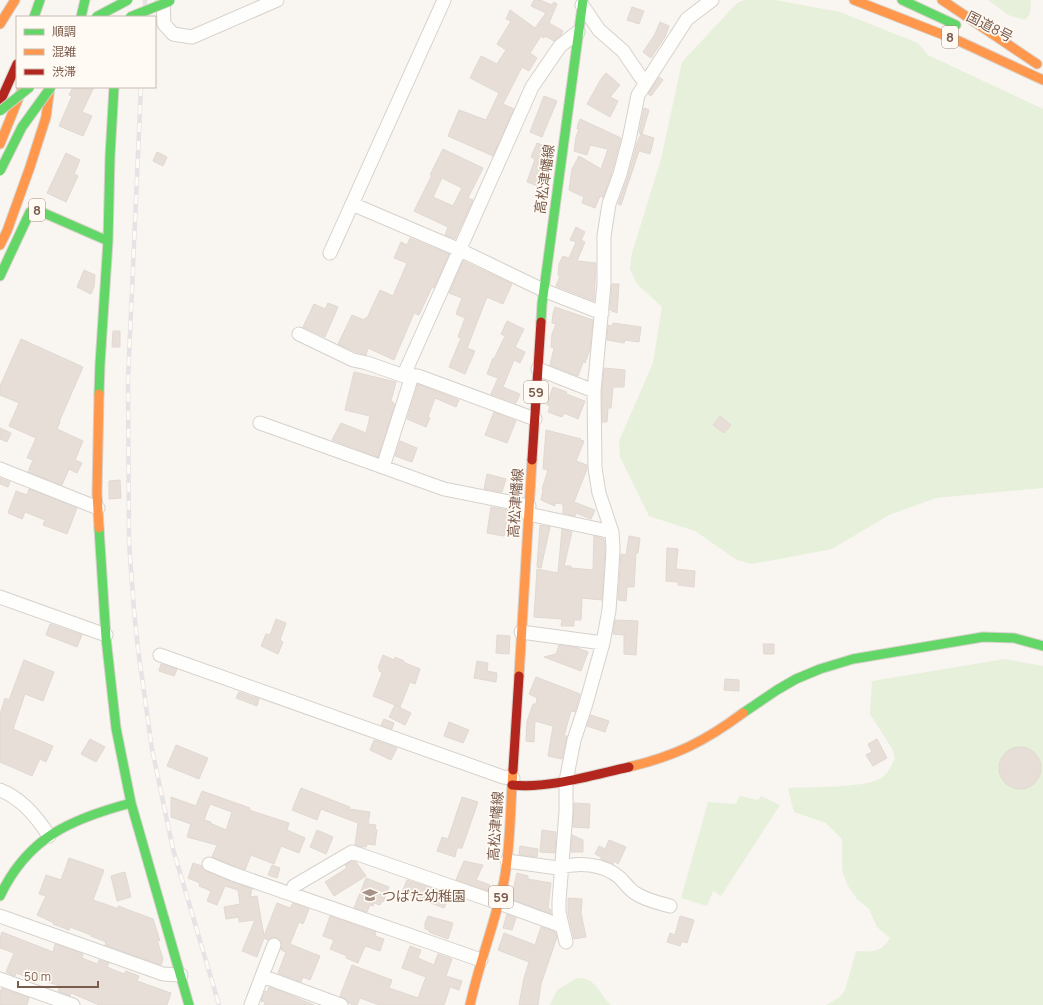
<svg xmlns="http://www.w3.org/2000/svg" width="1043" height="1005" viewBox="0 0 1043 1005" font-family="Manrope,'Noto Sans JP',sans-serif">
	<rect width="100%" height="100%" fill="#f9f5f0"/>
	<path fill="#e7f0db" d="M744,0h31l65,12 78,31 10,12 115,54v379l-107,10 -47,17 -57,34 -80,15 -15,-4 -42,-29 -46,-15 -29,-59 -1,-16 34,-78 9,-56 -25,-23 -7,-15 2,-16 29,-94 21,-97 55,-59z
		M988,0h43l-1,14 -5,6 -17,-5z
		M1005,659l38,7v339h-217l14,-8 5,-7 11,-39c16,1 25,2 34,-13l-13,-11 -8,-18 -12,-10 -9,-13 -6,-16v-31l-16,-16 -32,-11 -6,-24c20,-1 79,0 93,-10 7,-4 11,-14 14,-20l-2,-8 -23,-36 2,-33z
		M740,796l18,4 3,-4 19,9 -59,91 -8,-5 -6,15 -26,-8 27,-96 28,2z
		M577,978c19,-1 22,16 34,27h-61l7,-15z"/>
	<path fill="#e6ded7" stroke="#e2d8d2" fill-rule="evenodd" d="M534,0h6l12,5 2,-3 3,2 -8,19 14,8 -2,4 -7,6 -9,-5 -1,2 -3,-2 -11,17 7,5 -8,13 -7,-4 -19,37 11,5 -21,47 -45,-20 11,-26 27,10 13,-27 -29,-15 11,-22 16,8 9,-14 -9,-6 14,-23 -5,-2 4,-9 25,18 11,-15 -15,-7z
		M632,7l12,4 -5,13 -12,-4z
		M660,22l9,4 -4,11 -14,21 -8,-6 12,-18z
		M606,73l14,12 -10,12 8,4 -8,16 -23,-13 14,-25z
		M659,77l4,3 -12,16 -3,-2z
		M73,87h21l-12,25 10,4 -9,20 -24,-10 13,-30 -3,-1z
		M544,96l13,5 -15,36 -12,-5z
		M644,108l5,2 -7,24 -3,-1z
		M580,119l41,19 -9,34 -9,26 -3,-2 -5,12 -13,-5 2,-6 -15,-7 3,-21 7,-13 22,13 7,-20 -18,-4 -3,10 -13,-4 2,-14 3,-8h-2l1,-5z
		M641,134l13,4 -4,16 -11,-3 -18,54 -3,-1 10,-28 9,-33z
		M537,143l13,5 -7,18h2l-7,20 -11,-4 8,-23 -4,-2z
		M443,149l40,19 -15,30 5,2 -18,39 -10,-4 3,-8 -34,-16 18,-36h-2zM442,178l20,10 -9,18 -20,-9z
		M157,152l10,5 -4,9 -10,-5z
		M66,153l14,7 -6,14 4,2 -12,26 -19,-9z
		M576,227l9,5 -4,8 4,2 -8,19 19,2 -2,38 -38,-15 4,-10 -2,-1 1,-11 4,-8 6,2 7,-16 -6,-2z
		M410,238l39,16 -15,34 -2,-1 -13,28 -5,-2 -20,47 -26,-12 -2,7 -10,-3 -18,-8 14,-29 12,5 1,-2h2l13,-28 13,6 14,-33 -13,-5 7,-16 6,3z
		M463,261l49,23 -9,20 -16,-7 -20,51 8,3 -10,23 -16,-7 12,-29 -3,-1 7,-19 -9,-4 6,-16 -13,-5z
		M84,270l11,5 -1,12 -3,7 -14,-7z
		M612,284h7l-2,29 -7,-3z
		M328,303l10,4 -13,30 -22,-10 11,-23 11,5z
		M555,307l38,13 -3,29 -5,14 -2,-1 -5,14 -28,-11 4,-17 -3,-1 1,-13 4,-10 -4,-1 1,-9z
		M507,321l17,8 -9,18 10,5 -5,11 -6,-3 -11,27 17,7 -4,9 -25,-9 7,-16 -11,-4 6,-16 1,1 11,-23 -4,-2z
		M613,323l28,4 -2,15 -14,-2 -1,3 -17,-3 1,-15 4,1z
		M113,331h7v16h-8z
		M21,339l62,28 -24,55h1l-3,7 26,12 -8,19 7,3 -5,10 -8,-4 -7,16 -34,-13 5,-12 -6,-2 9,-20 -27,-12 10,-23 -19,-8v-9z
		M604,368l21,2 -1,17h-11l-2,21h-3l-1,14h-5v-31z
		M354,372l42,10 -5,19 2,1v2h2l-17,53 -46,-17 9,-17 25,10 4,-17 -25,-6z
		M418,384l41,16 -3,7 -21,-9 -7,19 2,1 -4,9 -19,-8z
		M553,387l14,5 -1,2 19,7 -7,18 -14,-6 -2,4 -14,-5 2,-6 -3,-1v-1z
		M494,412l22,9 -9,22 -22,-8z
		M720,416l11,9 -7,8 -11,-8z
		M0,428l11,5 -4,9 -7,-3z
		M546,430l35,9 -1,1 4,1 -8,20 11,4v4l-13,33 21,8 -4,9 -15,-6 -1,3 -12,-3v-9l-8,-1v3l-14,-6 2,-10 -1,-1 6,-19 -5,-1z
		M400,441l17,7 -5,14 -17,-6z
		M487,474l19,5 -4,13 -18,-3z
		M0,478l10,4 -2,5 -8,-3z
		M120,480l1,18 -12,1v-18z
		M29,489l48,19 -10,26 -24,-9 2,-5 -20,-8 -3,7 -14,-6 8,-22 11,4z
		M491,507l23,4 -2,10 -5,-1 -3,16 -17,-3z
		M540,525l10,2 -9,41 -4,-1z
		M562,529l10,3 -8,34h7v2l22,2 1,-34 10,3 1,10 -3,51 -20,-2 -1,22h-7v6h-13l1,-7 -28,-2 3,-48 21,4z
		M629,536l11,2 -2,15h-2l-2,34h-7l-1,14 -8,-1 3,-46 5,1z
		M667,548l11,1 -2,20 19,2 -1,16 -16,-2v-3l-12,-1z
		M276,619l10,4 -6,17 3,2 -5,12 -17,-8 5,-12 4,1z
		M615,620l23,1 -2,34 -12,-1v-19l-11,-1z
		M50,624l32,11 -5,12 -31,-12z
		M497,635l13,1 -1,18 -13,-1z
		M763,644h11v10h-10z
		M559,645l19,3 10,4 -7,19 -37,-14 12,-3z
		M383,655l11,5 1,-3 9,4 -1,1 17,7 -5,15 -5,-2 -10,25 -27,-11 8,-20 1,-4 -3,-1 1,-2 -2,-1z
		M24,660l30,12 -11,29 -18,-7 -12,35 40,17 -7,16 -6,-3 -8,17 -32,-14v-48l5,-16 4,2z
		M477,661l11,2 -1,8 10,2 -1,9 -22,-4z
		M161,664l16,5 -3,7 -15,-5z
		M536,677l44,17 -5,18 -4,-1 -7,25h3l-5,23 -14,-3 5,-30 -18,-5 -1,21 -8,-1 1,-20 6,-17h3l1,-6 -8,-4z
		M725,679l14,1v11l-15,-1z
		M239,692l20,7 -2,7 -21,-8z
		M395,705l16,8 -6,12 -16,-8z
		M591,715l18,6 -4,11 -18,-6z
		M384,719l10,4 -2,6 -11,-4z
		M449,722l20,8 -6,13 -19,-7z
		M90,739l15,8 -9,15 -15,-8z
		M877,739l10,19 -14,8 -7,-11 6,-3 -4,-8z
		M374,740l23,8 -6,12 -21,-10z
		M176,745l32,13 -9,21 -32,-13z
		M999 768a21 21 0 1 1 42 0a21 21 0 1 1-42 0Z
		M301,788l49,19 -1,2 21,3 -2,12 8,1 -1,4 2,1 -2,15 -8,-1 -1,3h-5l-6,-2 3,-22 -37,-14 -4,11 -25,-10z
		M202,791l48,17 -1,2 40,13 -2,7 18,8 -6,15 -18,-7 -7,18 -23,-9 -6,15 -33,-13 5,-12 -30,-8 4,-13 -20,-7v-20l25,9zM210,804l22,8 -6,18 -16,-7 1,-1 -7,-2z
		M462,797l16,5 -16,46h-5l-2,9 -18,-6 5,-14 6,2z
		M574,803l16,1 -1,24 -16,-1z
		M317,830l16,7 -7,17 -16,-7z
		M542,830l14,2 -1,21 -15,-1z
		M572,835l11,5v12h-12z
		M609,840l17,7 -8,17 -4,-3 -1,3 -12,-5v-2l-6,-3 4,-8 6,3z
		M520,846l18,3 -1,8 -18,-2z
		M69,858l35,12 -11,30 26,9 -1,-3 35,13 7,22 -3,-1 6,19 -2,6 -56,-20 1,-3 -15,-6v-1l-21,-8 -1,3 -16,-6 1,-1 -17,-8 9,-19 -7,-2 7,-19 15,5z
		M353,861l3,1 10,14 -32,20 -9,-14 22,-14 -2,-3z
		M464,861l19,4 -7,15 14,5 -2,6 -32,-11z
		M193,863l9,3 4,5 46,18 -2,8 7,-1 7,40 13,-33 13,5 3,-5 16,6 -6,15 -4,-2 -9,22 30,12 -10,24 -7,-3 -2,5 -23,-9 8,-21 -5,-2 1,-7 -5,-5 -5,-1 -4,3 -4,-2 -7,19 -15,-6 13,-31 -16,2v-5l-13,2 -2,-12 16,-3 -2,-14 -13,-4 -8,19 -10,-4 4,-10 -12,-5 1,-3 -12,-5z
		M272,865l8,3 -3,10 -9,-3z
		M125,872l6,25 -14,4 -6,-25z
		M517,873l11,3v3l23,4 -3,25 3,2v4l-40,-15z
		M366,878l23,9 -6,15 -1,-1 -2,4 -6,-2 -1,3 -3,-1 -3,7 -13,-4z
		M407,880l43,14 -6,14 -42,-16z
		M568,898l14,1 -1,14 5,24 -12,2 -6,-26z
		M507,914l9,4 -4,12 -9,-2z
		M330,916l46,16 -1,4 9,3 -4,12 -15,-5 -7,17 -12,-5 1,-2 -17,-7 4,-9 -11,-4z
		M428,916l25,7 -5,16 -19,-7v-2l-4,-1v-6z
		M680,916l14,4 -7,23 -5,-2 -2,5 -13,-4 3,-9 5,2z
		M541,927l14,5 2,5 -16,47 -3,21h-19l5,-27 5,-16 -31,-12 6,-17 31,12z
		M2,932l51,20 2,-8 28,10 -1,4 15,6 2,-4 10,3 -2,4 17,7 2,-3 13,5 -2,5 34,12 -4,12h-68l-28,-12 -1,3 -12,-5 2,-5 -22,-7v2l-22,-8 -1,3 -9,-4 8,-19 -14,-5v-10z
		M410,946l11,4 -3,8 16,7 4,-11 14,5 -6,17 16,5 -3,9 -9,-3 -6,18h-65l-19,-7 -3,7h-4l-4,-2 -5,-5 -4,-2 12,-31 40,15 -3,8 29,10 8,-21 -24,-9z
		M269,987l26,10 19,8h-50l1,-3 -4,-1 4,-10 2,1z
		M2,988l27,10 -2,7h-27v-13z"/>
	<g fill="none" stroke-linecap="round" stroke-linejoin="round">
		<g stroke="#d7d1cb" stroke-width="15">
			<path id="street" d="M163,0l1,24 9,10 19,3 85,-37
				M582,5l17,25 24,21 17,25 6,7
				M352,204l108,46 83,40 59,23
				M330,253l114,-253
				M299,334l54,26 14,3 37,13h14l117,43
				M538,369l56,22
				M260,423l184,66 85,17
				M383,467l29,-91 -6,-6 126,-283 28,-41 18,-14
				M0,469l98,39
				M528,514l84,18
				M0,597l106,38
				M521,632l82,11
				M160,655l343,122 10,1
				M0,790c21,8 37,27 49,46
				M507,861l51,7c20,-6 45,-5 62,10 5,5 9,11 15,15 10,7 24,10 35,13
				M209,864l24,10 248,86
				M292,894l2,-8 58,-34 147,51 63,23
				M0,916l163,58 18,1
				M566,942l-7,-30v-11l7,-89v-31l8,-41 11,-33 18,-64 6,-33 3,-43 1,-18 -1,-17 -13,-39 -4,-25 -1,-77 10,-107v-48l5,-32 11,-30 9,-34 9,-45 49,-76 25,-19
				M262,976l12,-31
				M0,979l73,26
				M251,1005l11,-29 79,29"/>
		</g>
		<g stroke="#d9d2cb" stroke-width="11">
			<path id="fast" d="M902,0l54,25
				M34,17l6,-17
				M81,17l4,-17
				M0,276l30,-64 7,-2 71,31
				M541,322l1,-18 41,-304
				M99,394l1,-30 8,-123 2,-85 4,-69
				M99,528l7,110 10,90 15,75 58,202
				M743,713l34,-23 19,-11 24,-10 33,-10 130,-22 31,1 29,8
				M0,896c28,-59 71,-77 131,-93"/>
		</g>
		<g stroke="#d9d2cb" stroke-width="11">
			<path id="slow" d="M854,0l105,41 84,39
				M942,0l95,64
				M0,24l15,-24
				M0,144l23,-57
				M0,245l7,-14 23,-64 16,-50 4,-30
				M99,528l-2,-35 2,-99
				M519,676l13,-216
				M629,767c46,-11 75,-25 114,-54
				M470,1005c9,-42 25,-82 34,-124 7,-36 6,-74 9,-111"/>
		</g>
		<g stroke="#d9d2cb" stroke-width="11">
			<path id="jam" d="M0,102l17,-38
				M532,460l9,-138
				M513,770l6,-94
				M512,785c36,4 81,-10 117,-18"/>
		</g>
		<use href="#street" stroke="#fefefd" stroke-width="13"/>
		<use href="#fast" stroke="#63d668" stroke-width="9"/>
		<use href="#slow" stroke="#ff974d" stroke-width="9"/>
		<use href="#jam" stroke="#b3261e" stroke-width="9"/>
		<g stroke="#e6e3e7" stroke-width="4.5">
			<path id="rail" d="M145,17v-17
				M141,87l-13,293 1,162 5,68 4,39 14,100 21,100 46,156"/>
		</g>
		<use href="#rail" stroke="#fffaf3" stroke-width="3" stroke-dasharray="9" stroke-linecap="butt"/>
		<g stroke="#dad1cc" stroke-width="11" stroke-linecap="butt">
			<path id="fast-bridge" d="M96,17l32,-17
				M130,17l40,-16
				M0,111l30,-24
				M0,171l22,-44 29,-40"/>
		</g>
		<use href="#fast-bridge" stroke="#63d668" stroke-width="9"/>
	</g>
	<defs>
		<g id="school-bare" transform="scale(1.2)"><path d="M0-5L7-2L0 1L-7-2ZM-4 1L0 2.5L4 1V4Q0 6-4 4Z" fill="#a69286" stroke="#fffaf3" stroke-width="2.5" paint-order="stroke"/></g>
	</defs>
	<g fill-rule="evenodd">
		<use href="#school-bare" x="370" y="895"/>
	</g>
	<g text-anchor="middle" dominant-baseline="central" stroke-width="3.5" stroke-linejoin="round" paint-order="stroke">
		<g fill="#fffaf3" stroke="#a28b7f" stroke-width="1">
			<rect x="942" y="26" width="16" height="22" rx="3"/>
			<rect x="29" y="199" width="16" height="22" rx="3"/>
			<rect x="524" y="381" width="24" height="22" rx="3"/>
			<rect x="489" y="886" width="24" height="22" rx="3"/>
		</g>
		<g font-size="13" font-weight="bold" fill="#7a5c4d">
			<text x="950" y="37">8</text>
			<text x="37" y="210">8</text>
			<text x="536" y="392">59</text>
			<text x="501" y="897">59</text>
		</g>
		<g font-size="14" fill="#7a5c4d" stroke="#fffaf3">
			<text transform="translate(990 26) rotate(27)">国道8号</text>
			<text transform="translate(544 179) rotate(-82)">高松津幡線</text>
			<text transform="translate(515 503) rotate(-86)">高松津幡線</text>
			<text transform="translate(495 826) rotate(-86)">高松津幡線</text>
		</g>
		<g font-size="14" fill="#7a5c4d" stroke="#fffaf3" text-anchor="start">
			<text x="382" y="895">つばた幼稚園</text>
		</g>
	</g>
	<rect x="16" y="16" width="140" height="72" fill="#fffaf3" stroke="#cabbb1"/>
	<rect x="24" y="29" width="20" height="6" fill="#63d668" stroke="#cabbb1"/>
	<text x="52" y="36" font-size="12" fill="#7a5c4d">順調</text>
	<rect x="24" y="49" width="20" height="6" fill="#ff974d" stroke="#cabbb1"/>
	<text x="52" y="56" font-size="12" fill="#7a5c4d">混雑</text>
	<rect x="24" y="69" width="20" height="6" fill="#b3261e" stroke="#cabbb1"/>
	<text x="52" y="76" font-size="12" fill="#7a5c4d">渋滞</text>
	<path d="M18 981v6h80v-6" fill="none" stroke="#7a5c4d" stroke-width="2"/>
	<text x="24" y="981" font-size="12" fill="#7a5c4d" stroke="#fffaf3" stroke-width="3" paint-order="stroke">50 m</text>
</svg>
